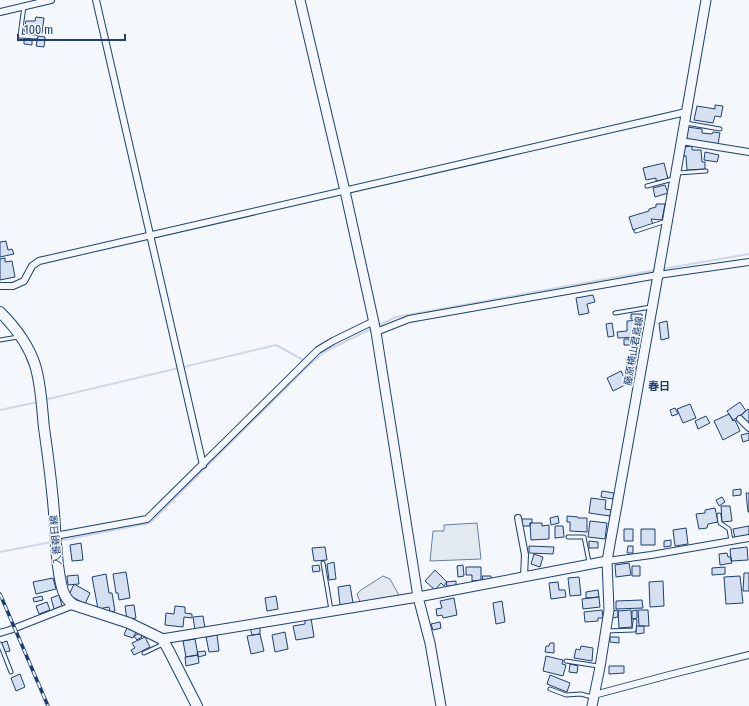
<svg xmlns="http://www.w3.org/2000/svg" width="749" height="706" viewBox="0 0 749 706" font-family="'Fira Sans Condensed','Noto Sans JP',sans-serif">
	<rect width="100%" height="100%" fill="#f4f7fb"/>
	<path fill="#e3e9f0" stroke="#687fa3" d="M477,523l4,36 -51,2 3,-30h11v-6z
		M383,576l7,3 10,18 -40,5 -3,-8 4,-4z"/>
	<g fill="none" stroke-linecap="round" stroke-linejoin="round">
		<path stroke="#cfd7e4" stroke-width="2" d="M662,269l87,-15
			M377,326l19,-9 260,-47
			M44,400l232,-55 29,16
			M0,410l38,-8
			M58,541l87,-17 6,-2 159,-158 14,-12 49,-24
			M0,552l52,-10"/>
	</g>
	<path fill="#d5e0f0" stroke="#1d3f73" d="M36,17l8,1 -2,15 -18,-2 2,-10h9z
		M38,36l7,1 -1,10 -8,-1z
		M24,39l8,1v5l-8,-1z
		M715,105l8,1 -2,11 -6,-1 -2,7 -19,-3 3,-14 18,3z
		M687,127l15,2v4l10,1 1,-2 7,1 -2,11 -32,-5z
		M692,146v4h9l1,12h3v7l-18,1 -1,-14h-2l-1,-9z
		M705,152l14,3 -2,7 -13,-2z
		M664,163l4,16 -12,2v-3l-10,2 -3,-12z
		M665,185l3,8 -13,4 -2,-9z
		M656,204h9l-3,16 -11,-1 2,5 -20,6 -4,-13 20,-6v-2l7,-2z
		M6,241l2,9 4,-1 2,5 -14,3v-15z
		M5,258v4l7,-1 3,16 -15,3v-21z
		M593,295l2,7 -8,2 2,9 -10,2 -3,-17z
		M631,314h11v5h-11z
		M640,320l1,17 -23,1 -1,-6 10,-1v-10z
		M667,321l2,17 -8,2 -2,-17z
		M612,323l2,13 -6,1 -2,-13z
		M624,339h5l1,6h-6z
		M626,359l10,1v14l-10,-1z
		M621,371l6,13 -14,7 -6,-13z
		M740,402l6,9 -5,4 -8,5 -6,-9z
		M690,404l6,14 -13,5 -6,-14z
		M675,408l3,6 -6,2 -2,-6z
		M748,409l1,1v15l-8,-10z
		M729,414l4,7 2,-1 5,11 -17,9 -9,-19z
		M706,416l4,7 -12,6 -3,-8z
		M749,433v7l-6,2 -2,-7z
		M741,489v6l-8,1v-6z
		M602,491l12,2 -1,6 -12,-2z
		M746,493h3v19h-1z
		M722,497l3,5 -6,4 -3,-6z
		M591,498l15,2 -1,9 6,1 -1,6 -21,-3z
		M721,506h9l2,15 -10,1z
		M715,508l3,14 -10,2 -1,4 -8,1 -3,-15 9,-1v-3z
		M558,516l1,7 -8,2 -1,-7z
		M567,516l11,1v1h9v14l-17,-1v-9h-3z
		M522,519h10v4h-2v3h-8z
		M590,521l17,2 -2,16 -17,-2z
		M530,523h12v3l7,-1v14l-18,1z
		M555,526h8l1,11 -9,1z
		M749,526v9l-14,3 -2,-9z
		M686,528l2,16 -13,2 -2,-16z
		M624,529h9v12h-9z
		M641,529h14v16h-14z
		M671,540v6l-7,1v-6z
		M589,541l9,1v6h-9z
		M81,543l2,17 -11,1 -2,-16z
		M529,546l25,1 -1,7 -24,-1z
		M628,546h5v7h-6z
		M325,547l2,13 -13,1 -2,-13z
		M747,547l1,13 -17,1 -1,-12z
		M727,553l1,4h3l1,6 -12,2 -1,-11z
		M534,554l9,3 -3,10 -9,-3z
		M334,562l2,17 -7,1 -2,-16z
		M629,563l2,12 -15,2 -1,-12z
		M319,565l1,6 -7,1 -1,-6z
		M463,565l1,11 -6,1 -1,-11z
		M632,566h8v10h-8z
		M466,567h15v13l-9,1v-6h-6z
		M725,567v7l-13,1v-7z
		M435,570l12,12 -3,4 -3,-3 -6,7 -10,-9z
		M126,572l4,26 -11,2 -1,-7h-2l-3,-19z
		M744,573h5v18h-6z
		M106,574l3,19h3l3,18 -5,1 -1,-5 -11,2 -6,-32z
		M78,575l1,9 -11,1 -1,-9z
		M482,576h9v5h-8z
		M740,576l3,27 -17,1 -2,-27z
		M579,577l2,18 -11,1 -2,-18z
		M53,578l3,11 -20,5 -3,-12z
		M456,581v5h-9l-1,-4z
		M663,581l1,25 -14,1 -1,-25z
		M558,582l1,8h6l1,7 -15,2 -2,-16z
		M74,584l16,9 -5,11 -16,-9z
		M350,585l3,18 -13,2 -2,-18z
		M598,590l1,7 -13,1v-6z
		M59,595l3,11 -8,3 -3,-11z
		M42,596l1,4 -9,2 -1,-4z
		M276,596l2,13 -11,2 -2,-13z
		M599,597l1,10 -17,2 -1,-10z
		M454,598l3,17 -14,3 -1,-3 -5,1 -1,-7 6,-1 -2,-7z
		M642,600l1,8 -27,1v-8z
		M502,601l3,21 -9,2 -3,-21z
		M47,602l3,8 -11,4 -3,-8z
		M134,605l2,13 -9,2 -2,-14z
		M175,606l10,1v6l7,1v4l-8,-1 -1,10 -18,-2 1,-12 8,1z
		M602,610l1,8h-5v3l-13,1 -1,-10z
		M618,610v7l-6,1 -1,-7z
		M631,610l1,17 -13,1 -1,-17z
		M637,610v8l-5,1v-8z
		M638,610h10l1,16h-10z
		M203,616l2,12 -10,2 -2,-13z
		M311,618l3,19 -18,3 -3,-14 12,-2v-5z
		M440,622l1,6 -8,2 -2,-6z
		M260,626v8l-8,1 -2,-7z
		M636,626h8v7l-8,1z
		M127,628l9,4 -3,6 -9,-3z
		M285,632l3,17 -13,3 -3,-17z
		M140,633l2,4 -5,3 -3,-4z
		M260,634l4,17 -13,3 -4,-18z
		M217,635l2,16 -10,1 -3,-15z
		M145,637l5,10 -16,8 -3,-5 4,-2 -3,-5z
		M610,637h9v6l-9,-1z
		M195,639l3,16 -12,2 -3,-16z
		M7,641l3,10 -5,1 -4,-9z
		M550,643h4v10l-9,-1 1,-6h3z
		M581,646l12,2 -1,13 -18,-3 2,-9 4,1z
		M205,651l1,4 -8,2 -1,-5z
		M198,655l1,8 -13,3 -1,-9z
		M546,656l17,4 -1,4 4,1 -3,11 -20,-5z
		M570,664l8,2 -1,7 -8,-1z
		M609,666h15v7l-15,1z
		M20,674l5,13 -9,4 -5,-13z
		M550,675l20,8 -3,9 -20,-8z"/>
	<g fill="none" stroke-linecap="round" stroke-linejoin="round">
		<g stroke="#1d3f73" stroke-width="5">
			<path id="lane" d="M24,6l-4,30 16,1
				M686,123l34,6
				M678,173l28,-2
				M647,186l26,-7
				M636,231l30,-10
				M615,313l36,-6
				M0,340l18,-3
				M719,515l1,8 9,6 2,12
				M568,537h16l5,25
				M323,563l8,47
				M606,631l28,-1 1,-9
				M0,644l11,28
				M144,653l19,-9
				M566,661l32,5
				M550,689l16,6 15,-1 7,2h4"/>
		</g>
		<g stroke="#1d3f73" stroke-width="8">
			<path id="street" d="M96,0l107,465
				M0,12l51,-12
				M681,141l68,11
				M0,286h13l11,-5 8,-15 7,-5 647,-149
				M376,332l33,-13 249,-44 91,-13
				M740,419l9,9
				M518,518l7,37 -1,22
				M55,536l92,-17 171,-169 15,-9 41,-20
				M607,561l44,-6 98,-17
				M0,633l10,-3 64,-25
				M594,695l75,-20 80,-20"/>
		</g>
		<g stroke="#1d3f73" stroke-width="11">
			<path id="secondary" d="M300,0l45,191 31,141 42,265 12,46 11,63
				M162,639l256,-42 189,-36
				M592,706l8,-39 9,-57 -2,-49 51,-286 48,-275"/>
		</g>
		<g stroke="#1d3f73" stroke-width="12">
			<path id="primary" d="M0,312c14,14 29,34 35,53 6,18 7,44 9,63 4,28 8,57 10,85 2,24 2,56 9,78 3,7 5,10 11,14l55,18 33,16 6,10 29,57"/>
		</g>
		<use href="#lane" stroke="#f4f7fb" stroke-width="3"/>
		<use href="#street" stroke="#f4f7fb" stroke-width="6"/>
		<use href="#secondary" stroke="#f4f7fb" stroke-width="9"/>
		<use href="#primary" stroke="#f4f7fb" stroke-width="10"/>
		<g stroke="#1d3f73" stroke-width="3.5">
			<path id="rail" d="M0,594l48,112"/>
		</g>
		<use href="#rail" stroke="#f4f7fb" stroke-width="2" stroke-dasharray="6" stroke-linecap="butt"/>
	</g>
	<g text-anchor="middle" dominant-baseline="central" stroke-width="3" stroke-linejoin="round" paint-order="stroke">
		<g font-size="10" fill="#1d3f73" stroke="#f4f7fb">
			<text transform="translate(634 351) rotate(-80)">藤原横山君島線</text>
			<text transform="translate(56 540) rotate(-95)">入善朝日線</text>
		</g>
		<g font-size="11" font-weight="bold" fill="#1d3f73" stroke="#f4f7fb">
			<text x="659" y="386">春日</text>
		</g>
	</g>
	<path d="M18 34v6h107v-6" fill="none" stroke="#1d3f73" stroke-width="2"/>
	<text x="24" y="34" font-size="12" fill="#1d3f73" stroke="#f4f7fb" stroke-width="3" paint-order="stroke">100 m</text>
</svg>
